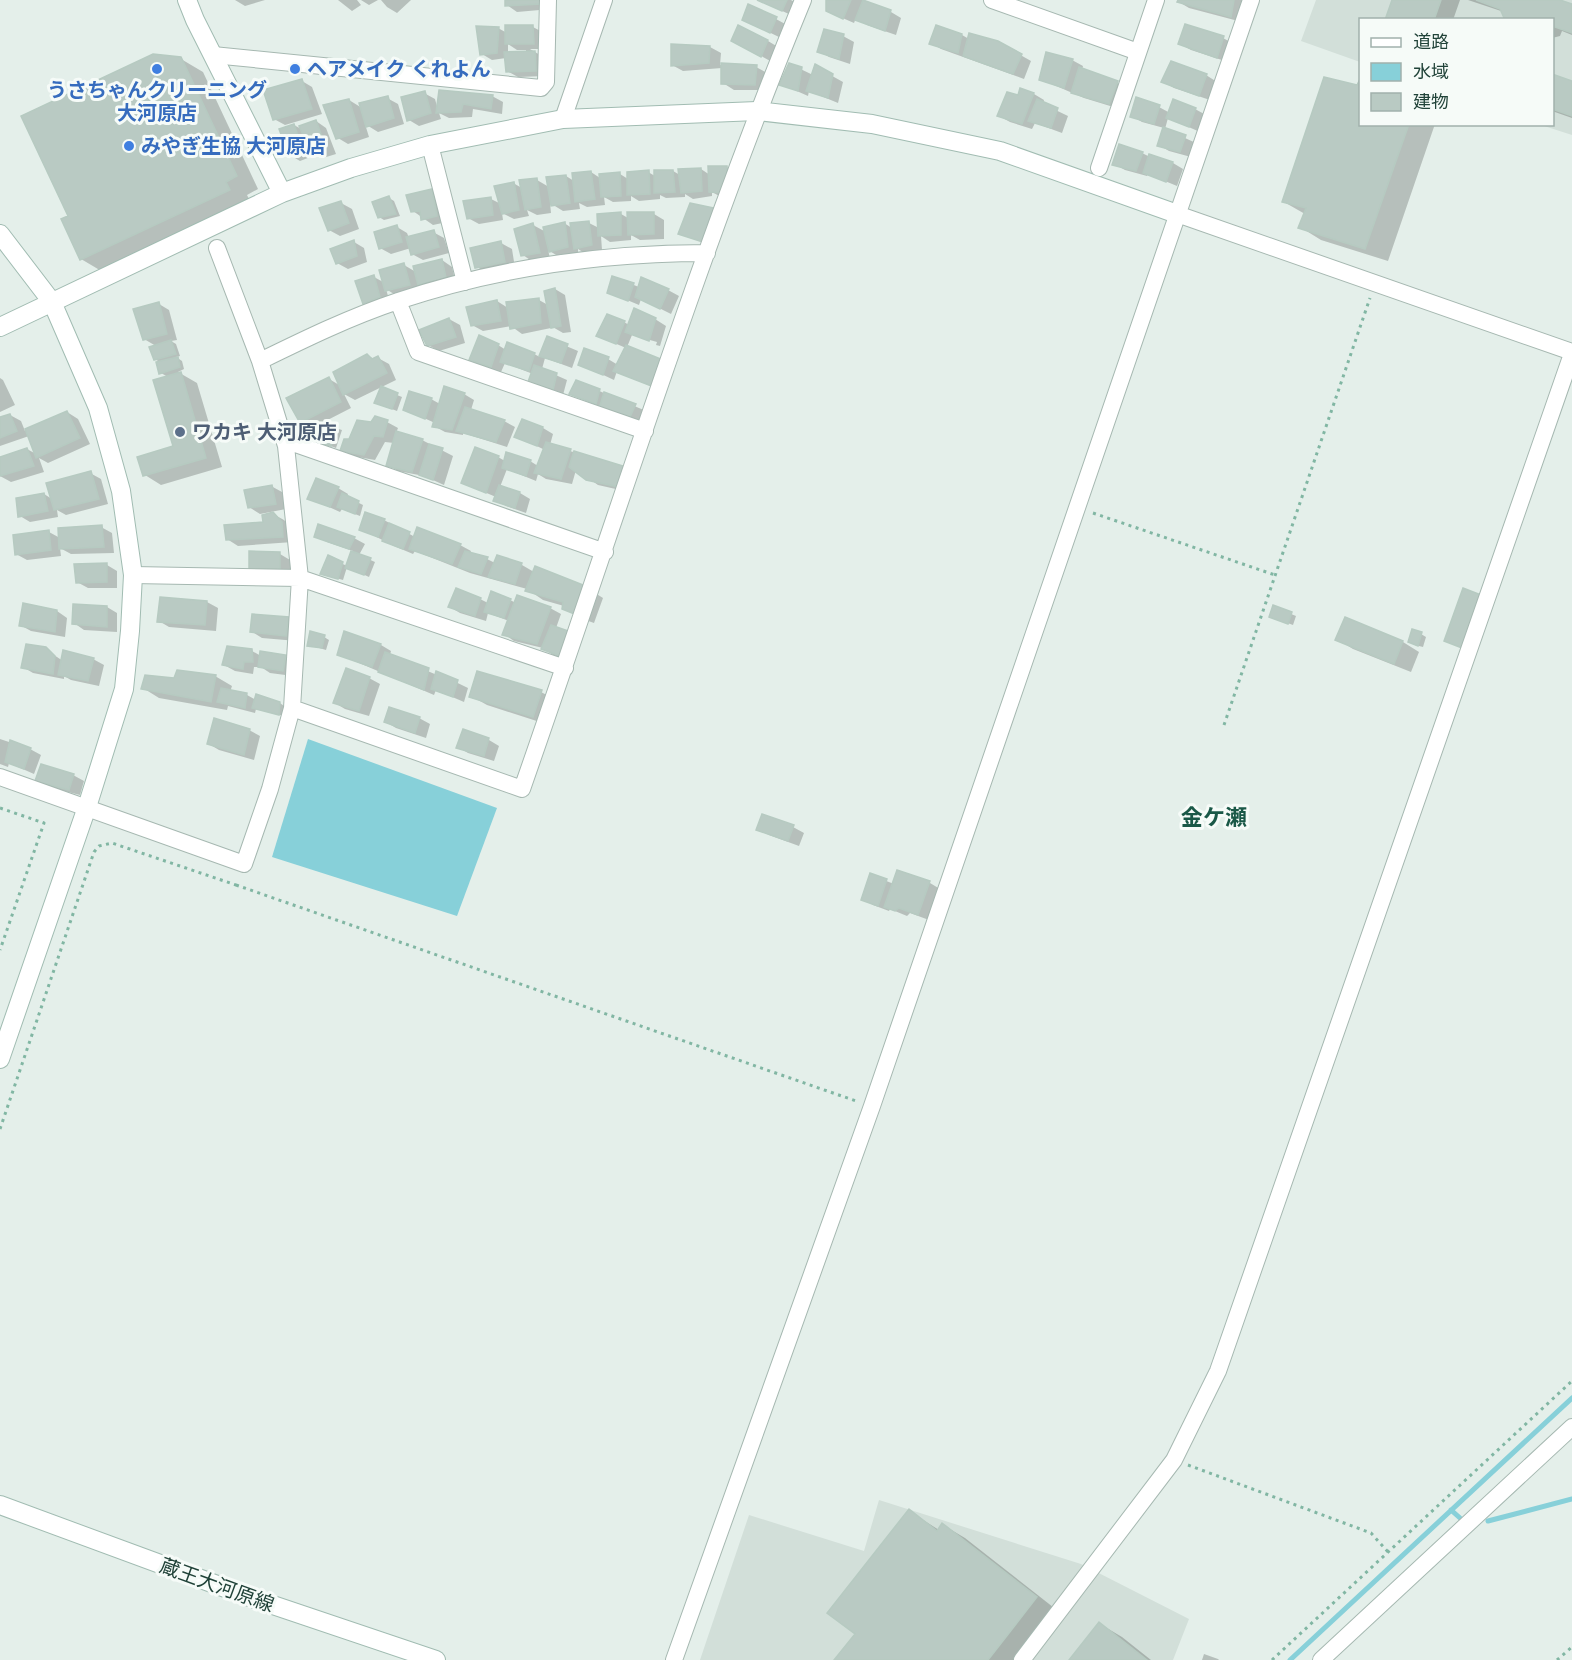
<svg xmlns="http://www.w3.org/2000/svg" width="1572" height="1660" viewBox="0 0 1572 1660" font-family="'Space Grotesk','Noto Sans JP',sans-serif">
	<rect width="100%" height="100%" fill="#e4efea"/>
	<path fill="#d2dfd9" d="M1316,0h256v135l-31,-10 11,-1v-104h-192v42l-59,-21z
		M879,1500l202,64 108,55 -16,41h-473l49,-145 115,36z"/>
	<path fill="#87d0d9" d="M308,739l189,69 -40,108 -185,-59z"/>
	<path fill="#0003" fill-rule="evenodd" d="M235,0h30l-20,6z
		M338,0h19l4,5 -9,6z
		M361,0h17l-9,5z
		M381,0h30l-14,13 -10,-6z
		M507,0h43l1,9 -34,3 -10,-7z
		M759,0h32l7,4 -5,12z
		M827,0h37l-1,2 28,10 10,6 -5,17 -29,-10 -11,-7 -2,5 -16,-7z
		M1180,0h65l-3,22 -53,-14 -10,-6z
		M1393,0h67l-7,20h-66z
		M1468,0h88l16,6v29l-10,-4 -2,5 -8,2v-18l-48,-8z
		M776,19l11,6 -6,13 -37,-18z
		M533,27l11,6v16h-14l15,9 1,18 -28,1 -11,-6 -1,-13 -14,2 -10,-6 16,-26 9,5zM508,44l9,6h9v2l-18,1z
		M962,35l7,4 28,3 34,19 -7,18 -83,-30 -10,-6z
		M843,36l11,6 -4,22 -21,-7 -10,-6z
		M1223,38l11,6 -6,18 -37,-12 -11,-6z
		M768,41l10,6 -6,15 -29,-16z
		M710,47l11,6 -1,12 36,2 11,6 -2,17h-31l-11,-7 -1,-15 -39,3 -11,-6z
		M181,59l22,13 55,117 -11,6 4,8 -148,69 -22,-13 -11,-42z
		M1072,60l11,6 -1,4 35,13 11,6 -8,20 -36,-11 -44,-19z
		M790,64l23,11 3,-8 27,15 -5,21 -29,-12 -1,5 -27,-12z
		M1206,75l11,7 -7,18 -36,-12 -11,-6z
		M1552,75l20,8v35l-20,-7z
		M302,81l10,6 10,27 -37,11 -11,-6z
		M1360,81v43h75l-47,137 -67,-21 -21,-13 5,-13 -21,-12z
		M1021,90l13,4 10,6 -1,4 25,12 -6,17 -27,-10 -3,6 -22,-7 -11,-6 20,-19z
		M424,93l11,6 3,11 54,-14 11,6 -1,12 -29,-5 -1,8 -23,1 -10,-5 2,6 -22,7 -10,-6z
		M387,98l11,6 6,20 -26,8 -13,-8 4,13 -21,7 -10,-6 11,-38 13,8z
		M1159,107l11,6 25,-4 11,6 -6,17 -32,-14 -3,11 31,14 -5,14 -22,-6 -10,-6 5,-17 -22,-6 -10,-6z
		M316,121l10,7 10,26 -13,4 -12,-7 2,5 -13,5 -10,-6 4,-30 9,5z
		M1142,153l8,4v-1l23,7 10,6 -6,17 -29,-12 -1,2 -22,-6 -11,-6z
		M726,167l11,6 -16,24 -9,-5v4l-19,3 -8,-5v3l-19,1 -6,-3v4l-21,2 -8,-5v5l-18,1 -9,-5 1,8 -18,2 -8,-4 1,6 -17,2 -13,-8 1,10 -14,2 -10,-5 2,6 -15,3 -12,-6 1,7 -24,4 -11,-6 23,-19 10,5 12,-21 9,5 15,-8 12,7 17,-11 8,5 17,-9 9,6 20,-4 8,5 20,-7 7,4 18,-5 7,4 21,-6 9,6z
		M432,190l10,6 5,26 -14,3 -20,-14z
		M389,198l5,3 6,15 -16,4 -5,-3z
		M341,203l11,6 7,20 -19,7 -11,-6z
		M621,214l7,4 26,-4 10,6v19l-24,1 -9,-5v5l-21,2 -9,-6 1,14 -16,4 -8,-5v3l-17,6 -13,-8 2,8 -17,4 -10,-7 10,-30 13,7 18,-9 8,5 17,-5 10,5z
		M397,227l10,6 2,5 24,-6 11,6 5,15 -26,7 -11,-6 -1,-6 -20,6 -11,-6z
		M354,242l10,6 3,14 -19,7 -11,-6z
		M501,243l11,6 3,19 -28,5 -10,-6z
		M442,260l10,7 4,17 -26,6 -12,-7 2,7 -23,6 -11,-7 4,14 -15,6 -11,-7 10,-25 11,6 19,-18 12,7z
		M613,277l26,10 29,3 11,6 -8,18 -30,-15 -2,6 -31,-13z
		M555,289l10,6 6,37 -8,1 -12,-7v2l-29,6 -11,-8 -28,5 -11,-6 25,-24 11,7 31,-8 9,5z
		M159,304l10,6 8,30 -6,1 5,3 4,12 -4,1 6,4 2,8 -6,3 19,11 25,84 -61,18 -16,-10 30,-27 -7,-71 -7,-4v-10l-6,-4 1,-13 -12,-7z
		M449,319l11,6 5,18 -26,8 -11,-6z
		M655,319l11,7 -6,20 -4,-1 1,-3 -25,-7 -5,12 37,45 -47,-21 -3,9 -34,-16 28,-5 10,6 8,-17 -28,-12 26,-14 5,3z
		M547,338l31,13 -6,17 -27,-10 -3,11 25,11 -4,15 -23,-7 -7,-14 -28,-11 -4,9 -20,-6 -10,-6 27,-15 8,5 28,4 6,3z
		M367,355l7,4 4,-1 11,6 7,16 -41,20 -11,-6 7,14 -39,20 -11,-6 28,-43 12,7z
		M0,378l3,2 12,25 -15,7z
		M576,381l70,30 -6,13 -69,-30z
		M464,394l10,6 -3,10 33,11 11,6 -8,20 -44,-14v2l-18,-3 -11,-6 1,-3 -31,-14 27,-10 9,5z
		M397,395l5,2 -5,14 -21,-8z
		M67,412l11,7 12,25 -42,19 -9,-5 5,14 -33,10 -11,-6v-18l27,-9 9,5 -7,-18 -29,10v-27l10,-4 11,6 4,10z
		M387,422l11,6 -2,5 26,7 31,16 -9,29 -20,-9 -26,-5 -10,-6 6,-22 -9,-1 -10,18 -23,-4 -10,-6 8,-9 22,-17z
		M322,424l20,6 -6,18 -19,-7z
		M543,428l10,6 -3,11 73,22 10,6 -4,19 -31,-7 -22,-15 -4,14 -26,-5 -8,-5 -2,7 -29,-12 -7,18 20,6 10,6 -4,14 -20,-7 -11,-6 1,-3 -33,-14 35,-26 7,4h25l8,5 7,-16 -29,-14z
		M90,473l11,6 7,25 -42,11 -9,-5 1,7 -28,5 -10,-6 24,-22 8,5z
		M271,486l11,6 4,17 -26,5 -11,-7z
		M338,488l10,6 -1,3 16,8 -3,11 -18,-7 -2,3 -31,-14z
		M273,514l11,6 8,9 1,13 -55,4 -11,-7 38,-15z
		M384,520l31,17 3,-8 42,16 11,6 -1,3 17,5 8,4 3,-7 24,9 12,7 53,16 16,10 -9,25 -14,-5 -17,-10 1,-2 -21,-6 -16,-11 -57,-16 -55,-22 -2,3 -19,-8 -33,-17z
		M319,526l35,12 11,6 -6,11 16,7 -6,15 -22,-10 -4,13 -21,-6 6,-17 19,9 6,-15 -26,-9 -11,-6z
		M101,527l11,6 2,20 -43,1 -11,-6 1,8 -34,4 -11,-6 33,-22 11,6z
		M280,554l10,6 1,14h-30l-10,-6z
		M107,565l10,6v17h-29l-11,-6z
		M162,598l45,4 11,6 -2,23 -47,-4 -10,-6z
		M480,599l8,4 22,-3 6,3 34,5 11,6 -5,14 17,34 -20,-7 -10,-7 -29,-7 -10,-7 5,-13 -21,-8 -2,8 -26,-8 -10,-6z
		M107,607l10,6v19l-33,-2 -10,-7z
		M1274,607l22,9 -3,9 -22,-8z
		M57,611l10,7 -2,19 -34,-6 -11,-6z
		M288,619l11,6 -2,16 -35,-3 -11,-7z
		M1346,619l57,23 16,10 -8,20 -58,-23 -16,-10z
		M345,633l36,12 10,6 -1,4 47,20v-2l31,15 -4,14 -28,-12 -2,5 -96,-41z
		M1421,634l5,3 -3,10 -8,-2z
		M324,637l5,3 -3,10 -17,-5z
		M45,649l18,12 30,-2 11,6 -5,21 -28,-6 -7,-4v3l-31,-6 -10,-6z
		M252,651l9,5v-3l25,4 10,6 -3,13 -23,-3 -9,-6h-7l-1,7 -18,-3 -11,-6z
		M215,676l17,10 -2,6 17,3 9,5 24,3 4,3v10l-28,-7 -1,4 -27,-7 -1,4 -68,-12 -16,-10 32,-9z
		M369,678l11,6 -11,32 -24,-7 -10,-6z
		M541,692l17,9 -9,24 -62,-20 -16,-9z
		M419,718l11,6 -4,14 -30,-10 -10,-6z
		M249,730l11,6 -6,24 -35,-10 -10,-6z
		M464,731l25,9 10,6 -5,15 -26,-8 -10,-6z
		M0,739l30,10 11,6 -7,19 -25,-11 -1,4 -8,-3z
		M73,775l11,6 -4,14 -32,-8 -11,-6z
		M793,827l11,6 -5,13 -30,-11 -11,-6z
		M898,872l32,11 10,6 -11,31 -19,-7 -3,3 -17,-7 -1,2 -16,-6 -10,-6 8,-24 23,9z
		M909,1511l30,19 4,-5 22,13 93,73 -38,49h-184l21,-26z
		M1100,1624l22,13 29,23h-80z
		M1204,1654l14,5 1,1h-17z"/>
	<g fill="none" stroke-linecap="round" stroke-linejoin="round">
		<path stroke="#87d0d9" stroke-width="5" d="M1451,1510l9,8
			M1488,1521l84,-22
			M1290,1660l282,-262"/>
	</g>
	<path fill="#b9cac3" stroke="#b6cac1" stroke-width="1.5" d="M505,0h35l1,4 -36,2z
		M757,0h30l-5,11z
		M826,0h25l-8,19 -17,-8z
		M863,0l28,10 -6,21 -30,-11z
		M1178,0h56l-3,17 -54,-15z
		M1392,0h49l-7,20h-49z
		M1476,0h84l12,4v29l-20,-7v-6h-47l-5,-11z
		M748,4l29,13 -7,16 -28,-13z
		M1185,24l39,12 -7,22 -39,-14z
		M505,25h28l1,19h-29z
		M738,25l30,15 -7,17 -30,-16z
		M936,25l26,9 -4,19 -29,-9z
		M476,26l23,1 -2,26 -17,2z
		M824,29l20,5 -5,25 -22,-7z
		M969,33l29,8 24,13 -9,20 -50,-18z
		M671,44l39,2 -1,17 -38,3z
		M535,51l1,20 -30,1 -2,-20z
		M1046,52l27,7 -9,29 -25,-8z
		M153,54l28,3 56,119 -11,6 4,8 -150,70 -19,-41 7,-3 -47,-100z
		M1171,61l36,13 -8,22 -38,-14z
		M721,63l36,2 -2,20 -34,-1z
		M789,63l13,4 -4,24 -19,-6z
		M815,64l18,10 -5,24 -22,-7z
		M1079,67l39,14 -9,23 -38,-11z
		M1552,74l20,7v35l-20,-7z
		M1324,77l33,8 3,-6v45h49l-44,125 -67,-21 8,-20 -24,-6z
		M302,79l10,30 -39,11 -10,-30z
		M1020,88l14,5 -12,31 -25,-8 10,-24 11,3z
		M439,90l54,5 -2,14 -28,-5 -2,8 -25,1z
		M425,91l6,22 -24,8 -6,-24z
		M388,96l6,22 -28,9 -7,-24z
		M1136,97l24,8 -6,19 -24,-7z
		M349,99l10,33 -23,7 -13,-34z
		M1037,99l21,9 -7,20 -23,-7z
		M1173,99l23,9 -7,19 -23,-9z
		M316,120l10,28 -15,5 -12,-27z
		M294,124l9,26 -14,6 -10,-27z
		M1163,127l23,8 -6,17 -23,-6z
		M1119,144l24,8 -7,19 -24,-6z
		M1149,154l24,8 -7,20 -23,-9z
		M708,166h19l1,15 -4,12 -15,-1z
		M701,168l1,23 -21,2 -3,-24z
		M649,170l1,24 -23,1v-23z
		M654,170h19l2,22 -21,1z
		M591,171l4,28 -20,3 -3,-29z
		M620,172l1,24 -20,1 -2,-23z
		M566,175l4,28 -19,3 -5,-29z
		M537,178l4,29 -16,3 -6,-30z
		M514,182l5,28 -17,4 -8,-28z
		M432,189l5,27 -16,4 -1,-9 -9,1 -5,-17z
		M389,196l7,18 -18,4 -6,-16z
		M491,197l2,18 -26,4 -4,-18z
		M341,201l8,22 -21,8 -9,-23z
		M690,203l24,5 -11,34 -25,-8z
		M621,212v23l-23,1 -1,-22z
		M627,212h27v22l-26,1z
		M589,221l3,24 -18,4 -4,-26z
		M565,222l3,25 -19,5 -6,-25z
		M533,223l7,30 -19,3 -7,-27z
		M397,225l5,17 -23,7 -5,-17z
		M434,230l5,17 -28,8 -5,-18z
		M354,240l3,16 -21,8 -6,-15z
		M501,241l4,21 -30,6 -5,-20z
		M442,259l4,19 -28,7 -5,-19z
		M404,263l6,22 -25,6 -6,-21z
		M374,275l6,22 -17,7 -8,-23z
		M612,276l22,7 -6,18 -21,-8z
		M641,277l28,12 -9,20 -25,-12z
		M555,288l6,38 -10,2 -7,-37z
		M539,298l2,25 -31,6 -4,-27z
		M497,300l4,21 -30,5 -5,-19z
		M159,302l8,32 -24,6 -10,-31z
		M634,308l22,10 -7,23 -24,-9z
		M607,314l18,7 -9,23 -20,-8z
		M449,318l7,19 -29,9 -8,-16z
		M479,335l20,9 -8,23 -22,-7z
		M547,336l21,8 -7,19 -22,-7z
		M171,340l5,14 -22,6 -5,-13z
		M507,342l28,11 -6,18 -29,-9z
		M626,345l37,15 -9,27 -41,-16z
		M584,348l25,9 -6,18 -25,-10z
		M367,354l5,5 6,-3 9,17 -44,22 -10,-23z
		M178,357l2,10 -21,7 -3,-12z
		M534,365l23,8 -4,17 -25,-8z
		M181,372l25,86 -63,18 -6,-19 36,-11 -20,-66z
		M329,377l12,25 -41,21 -14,-25z
		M576,380l24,9 -4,15 -27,-10z
		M381,386l17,7 -6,16 -18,-6z
		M444,386l21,7 -13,37 -20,-3z
		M409,391l23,7 -7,21 -22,-9z
		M604,392l32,12 -7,15 -30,-10z
		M465,407l40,13 -9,22 -40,-11z
		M67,411l13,27 -44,20 -11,-29z
		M10,414l7,17 -17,7v-21z
		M375,416l13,4 -5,17 -9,-1 -10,19 -24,-4 4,-12h5l8,-19 14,2z
		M522,419l21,8 -6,19 -23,-9z
		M321,422l17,4 -7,20 -16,-4z
		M396,431l27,8 -11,33 -26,-6z
		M546,442l25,7 -10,30 -27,-6z
		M429,444l14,4 -10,32 -14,-5z
		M475,447l24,9 -13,37 -25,-10z
		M27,448l7,18 -34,10v-19z
		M574,451l49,15 -4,21 -33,-7 -17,-13z
		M506,452l25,8 -5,16 -24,-8z
		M91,471l8,28 -45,11 -8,-27z
		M316,478l23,9 -9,20 -23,-8z
		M272,485l4,19 -28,4 -4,-18z
		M499,485l21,7 -5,16 -22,-7z
		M44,493l4,18 -30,6 -2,-19z
		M342,493l17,8 -4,13 -18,-7z
		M273,512l9,10 1,15 -57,3 -2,-15 39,-3 -1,-7z
		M365,512l20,7 -7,18 -19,-7z
		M389,523l21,9 -7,17 -21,-8z
		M318,524l37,13 -6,12 -35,-12z
		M102,525l2,22 -45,2 -1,-21z
		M417,527l44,17 -9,20 -43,-15z
		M49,530l2,20 -36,5 -2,-20z
		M249,551l31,1v17h-31z
		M351,551l20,7 -7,17 -19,-7z
		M465,551l23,6 -7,17 -23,-7z
		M328,555l15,7 -5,17 -18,-5z
		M497,555l25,8 -7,21 -27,-7z
		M107,563v19l-31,1 -2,-19z
		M535,566l53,21 -11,28 -15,-6 1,-7 -38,-11z
		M456,588l25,10 -6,18 -27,-9z
		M1463,588l18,7 -19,53 -18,-7z
		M491,591l20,8 -7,19 -20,-6z
		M517,595l34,12 -14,37 -35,-9z
		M160,597l47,4 -2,24 -48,-3z
		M23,603l34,7 -2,22 -36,-6z
		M73,604l34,2v21l-35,-3z
		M1273,605l19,7 -4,12 -19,-7z
		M252,614l37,3 -3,19 -36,-4z
		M1345,617l58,24 -9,23 -59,-24z
		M551,625l20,7 -8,25 -22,-8z
		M1412,629l10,3 -4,14 -10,-4z
		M310,631l15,4 -3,13 -15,-2z
		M344,631l37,13 -9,23 -35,-12z
		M26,644l20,3 9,9 -2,18 -32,-6z
		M227,646l25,3 1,13h-9l-1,7 -21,-4z
		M63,650l31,8 -6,23 -30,-6z
		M260,651l26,4 -3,16 -25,-4z
		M385,652l44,16 -5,22 -46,-18z
		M346,668l24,9 -11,34 -26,-8z
		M177,670l39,5 -5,27 -70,-13 4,-14 29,3z
		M436,671l22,9 -5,17 -22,-8z
		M477,671l65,19 -9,27 -64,-20z
		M221,688l26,5 -2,15 -28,-6z
		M256,694l24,8 -1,13 -27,-7z
		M389,707l31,10 -5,16 -31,-11z
		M214,718l36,11 -6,26 -37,-11z
		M463,729l26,9 -5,18 -28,-8z
		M10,740l21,8 -7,21 -19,-7z
		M41,764l33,10 -5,16 -34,-9z
		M762,814l32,11 -6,16 -32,-11z
		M897,870l33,11 -12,34 -19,-7 -4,3 -11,-4z
		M870,873l17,6 -9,27 -17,-6z
		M909,1509l28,22 5,-8 95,74 -49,63h-154l21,-26 -28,-21z
		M1099,1622l48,38h-78z"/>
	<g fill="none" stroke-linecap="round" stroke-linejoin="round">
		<g stroke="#a6b8b1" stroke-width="18">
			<path id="street" d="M992,0l146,52
				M213,55l328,33 5,-6 2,-82
				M563,119l41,-119
				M430,145l35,137
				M1099,168l57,-168
				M1177,214l395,138
				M398,301l20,51 227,79
				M260,361c45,-22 90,-44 138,-60 99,-33 206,-48 309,-48
				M284,440l321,112
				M133,575l167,3 265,90
				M292,708l230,81c92,-263 175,-531 281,-789
				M0,777l244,87 26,-75 22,-81 8,-130 -14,-132 -26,-85 -43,-113
				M674,1660l198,-554 379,-1106
				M1022,1660l152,-200 44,-89 354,-1017
				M1321,1660l251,-233"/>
		</g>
		<g stroke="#a1bcb2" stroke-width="20">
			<path id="secondary" d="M187,0l8,20 87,173
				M0,234l52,68 46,106 23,83 12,84 -3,56 -6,58 -37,118 -87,252
				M0,327l282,-134 69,-25 79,-23 133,-26 194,-8 115,13 128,27 177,63
				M0,1505l258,95 178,60"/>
		</g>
		<path stroke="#81b6a3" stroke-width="3" stroke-dasharray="3 4.5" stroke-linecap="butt" d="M1093,513l182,62
			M1224,725l146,-427
			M0,808l44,15 -44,127
			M236,885l620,216
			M0,1129l94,-277 5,-6 13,-3 124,42 1,-2
			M1188,1465l183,68 17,19
			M1272,1660l300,-279
			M1557,1660l15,-13"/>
		<use href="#street" stroke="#fff" stroke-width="16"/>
		<use href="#secondary" stroke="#fff" stroke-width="18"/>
	</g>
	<g fill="#3f7fe0" stroke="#f6fbf8" stroke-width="2">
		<circle cx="157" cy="69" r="6"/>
		<circle cx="295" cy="69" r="6"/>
		<circle cx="129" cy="146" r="6"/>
	</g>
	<circle fill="#5c6f8a" stroke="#f6fbf8" stroke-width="2" cx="180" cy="432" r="6"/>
	<g text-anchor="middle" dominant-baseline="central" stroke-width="6" stroke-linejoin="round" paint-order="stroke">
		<g font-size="20" font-weight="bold" fill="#366cbe" stroke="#f6fbf8" text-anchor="start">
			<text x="307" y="69">ヘアメイク くれよん</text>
			<text x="157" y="90" text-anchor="middle">うさちゃんクリーニング<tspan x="157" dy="23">大河原店</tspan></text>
			<text x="141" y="146">みやぎ生協 大河原店</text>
		</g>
		<g font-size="20" font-weight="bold" fill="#4e5e75" stroke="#f6fbf8" text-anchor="start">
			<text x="192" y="432">ワカキ 大河原店</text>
		</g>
		<g font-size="20" fill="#214339" stroke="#f6fbf8">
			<text transform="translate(217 1585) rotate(20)">蔵王大河原線</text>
		</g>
		<g font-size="22" font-weight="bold" fill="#1a5847" stroke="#f6fbf8">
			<text x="1214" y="817">金ケ瀬</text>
		</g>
	</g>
	<rect x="1359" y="18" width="195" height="108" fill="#f6fbf8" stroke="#a1b1ac" stroke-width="1.5"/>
	<rect x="1371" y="38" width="30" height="9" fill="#ffffff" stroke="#a1b1ac" stroke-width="1.5"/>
	<text x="1413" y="48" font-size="18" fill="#214339">道路</text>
	<rect x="1371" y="63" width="30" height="18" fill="#87d0d9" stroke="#a1b1ac" stroke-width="1.5"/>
	<text x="1413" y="78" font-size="18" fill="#214339">水域</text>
	<rect x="1371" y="93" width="30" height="18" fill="#b9cac3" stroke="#a1b1ac" stroke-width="1.5"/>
	<text x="1413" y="108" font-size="18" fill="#214339">建物</text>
</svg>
